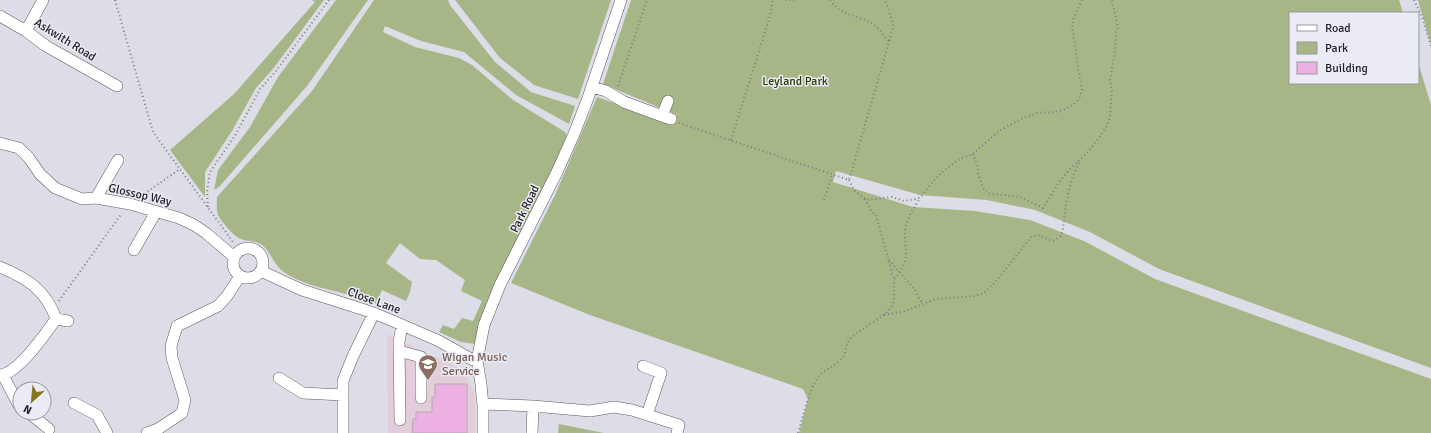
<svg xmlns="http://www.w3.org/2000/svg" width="1431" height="433" viewBox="0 0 1431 433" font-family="Signika,sans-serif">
	<rect width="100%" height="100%" fill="#dddde7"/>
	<path fill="#e3cddb" d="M387,334l76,36 12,23v40h-87z"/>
	<path fill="#a6b687" d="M312,0h12l-51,69 -17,19 -24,43 -27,41v25l-35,-47 64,-56 81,-92z
		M336,0h32l-61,86 -87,100 -6,4 4,-20 32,-43 28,-50z
		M374,0h74l2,5 45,57 36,30 44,14 -6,18 -53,-29 -52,-43 -43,-11 -36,-15 -2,6 32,15 44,11 13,7 41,35 52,32 3,6 -92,206 -15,-2 -22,-10 4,-7 11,4 8,-11 11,3 9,-20 -21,-10 4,-11 -29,-20 -16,-1 -20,-16 -14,20 26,19 -2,10 -4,9 -24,-11 -6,14c-7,-2 -14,-5 -20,-7 -24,-8 -51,-10 -72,-25 -11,-7 -13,-21 -23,-28 -8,-4 -14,-2 -20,-5 -7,-2 -20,-18 -23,-24 -2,-5 -1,-13 -1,-18l95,-106z
		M455,0h156l-33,99 -44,-14 -34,-27z
		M631,0h768l4,13h-113v70h128v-21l13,43v263l-272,-99 -69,-37 -55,-22 -48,-10 -67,-5 -84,-24 -3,11 80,25 62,4 55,9 54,21 71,38 276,100v54h-632l9,-34 -5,-10 -213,-74 -79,-32 44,-88 42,-98 77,27 3,-9 -74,-31z
		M1418,0h13v45z
		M559,424l45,9h-46z"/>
	<path fill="#edb0e2" stroke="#b3abb2" d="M435,384h32v49h-55l1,-14h3v-7h16v-15h3z"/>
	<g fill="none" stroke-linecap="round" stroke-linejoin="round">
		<g stroke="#5a5a62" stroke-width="12">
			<path id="minor" d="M0,16l26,15 20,15 71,40
				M26,31l17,-31
				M592,87l14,4 18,11 38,14
				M668,101l-6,15 9,3
				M0,143l19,5 10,10 11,16 15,14 27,11 14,-1 34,6 49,14 15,7 12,8 28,24
				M96,198l22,-38
				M233 263a15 15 0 1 1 30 0a15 15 0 1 1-30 0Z
				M134,250l22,-38
				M0,267c27,11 46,23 56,52 -10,14 -38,55 -56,56
				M261,271l41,19 69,22 22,9 46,20 32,18 6,2
				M56,319l12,2
				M399,351l22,6v41
				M643,366l18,7 -14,42
				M3,375l15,29 2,2
				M279,378l24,15 40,2
				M74,403l23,12 10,18
				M483,404l50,2 57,5 24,-4 18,3 47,15 -2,8
				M29,413l20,16
				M400,420l-1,-78 3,-17
				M147,433l11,-4 24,-16 3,-13 -13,-42 -1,-12 6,-20 41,-20 9,-10 13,-20
				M343,433v-52l10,-25 21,-43
				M483,433v-27l-2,-22 -4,-23 7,-36 16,-40 57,-113 17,-38 14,-36 33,-98
				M532,433l1,-27"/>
		</g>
		<path stroke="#7b7c82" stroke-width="2" stroke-dasharray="1 3" stroke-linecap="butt" d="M115,0l38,132 80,110
			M785,0h12
			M830,0c14,19 28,13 44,25 7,4 9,11 15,16
			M1414,0l7,14 10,32
			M618,86l29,-86
			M679,123l170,57 44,-152v-5l-8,-23
			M731,140l39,-124 3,-16
			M973,154l5,13v6l6,17 6,4 15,1 15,2 23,11 17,-27 9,-11 19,-18 13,-17 7,-11 2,-8 2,-26 -2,-10 5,-29 1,-18 2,-6 -6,-27
			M849,180l5,10 11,9 4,1 23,-3 12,4 12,-2 5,-2 14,-18 12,-11 11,-8 15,-6 26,-23 24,-13 14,-5 19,-1 10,-3 8,-5 5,-5 3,-9 -4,-23 -6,-42 2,-8 8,-17
			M141,196l39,-27
			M865,199l7,13 4,3 16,58 3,7
			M824,200l8,-25
			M208,207l-1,-15 3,-20 26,-38 24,-45 16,-18 53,-71
			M889,260l26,30 7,13
			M59,301l63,-88
			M884,315l21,-4 31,-12 38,-3 10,-3 14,-14 33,-42 7,-2 15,6 8,-5c3,-8 3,-17 4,-25 2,-17 7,-35 15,-50
			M798,433c5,-15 11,-45 21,-57 7,-8 18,-10 24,-19 4,-6 2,-14 8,-19 11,-11 36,-21 42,-34 3,-8 -1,-16 2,-24 2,-7 9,-12 10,-19 3,-10 -1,-20 0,-30 1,-12 9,-23 15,-33"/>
		<use href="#minor" stroke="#fff" stroke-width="11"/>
	</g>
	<defs>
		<g id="school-pin" transform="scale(1)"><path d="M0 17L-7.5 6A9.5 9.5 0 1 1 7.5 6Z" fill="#8d6e63" stroke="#eaebf4"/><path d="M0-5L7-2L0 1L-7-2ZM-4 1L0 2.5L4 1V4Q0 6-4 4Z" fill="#fff"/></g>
	</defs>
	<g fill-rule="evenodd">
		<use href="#school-pin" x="428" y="364"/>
	</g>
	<g text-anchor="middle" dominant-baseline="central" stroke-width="3" stroke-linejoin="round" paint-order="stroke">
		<g font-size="12" fill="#1f2023" stroke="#eaebf4">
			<text transform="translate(65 40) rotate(32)">Askwith Road</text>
			<text transform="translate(140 195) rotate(13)">Glossop Way</text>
			<text transform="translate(525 209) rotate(-64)">Park Road</text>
			<text transform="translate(374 301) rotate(20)">Close Lane</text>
		</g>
		<g font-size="12" fill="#2d3903" stroke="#eaebf4">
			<text x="795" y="81">Leyland Park</text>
		</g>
		<g font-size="12" fill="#785e54" stroke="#eaebf4" text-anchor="start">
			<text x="442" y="357">Wigan Music<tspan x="442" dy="14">Service</tspan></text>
		</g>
	</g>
	<rect x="1289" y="12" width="130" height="72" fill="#eaebf4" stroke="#999aa0"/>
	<rect x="1297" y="25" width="20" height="6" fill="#ffffff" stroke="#999aa0"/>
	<text x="1325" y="32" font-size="12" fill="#1f2023">Road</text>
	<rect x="1297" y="42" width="20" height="12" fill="#a6b687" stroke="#999aa0"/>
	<text x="1325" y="52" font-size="12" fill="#1f2023">Park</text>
	<rect x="1297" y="62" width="20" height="12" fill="#edb0e2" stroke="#999aa0"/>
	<text x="1325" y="72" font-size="12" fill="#1f2023">Building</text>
	<g transform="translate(32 401) rotate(207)"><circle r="19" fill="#eaebf4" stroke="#999aa0"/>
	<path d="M0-3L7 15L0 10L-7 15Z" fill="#85781c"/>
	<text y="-6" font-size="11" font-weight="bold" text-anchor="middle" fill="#1f2023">N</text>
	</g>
</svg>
